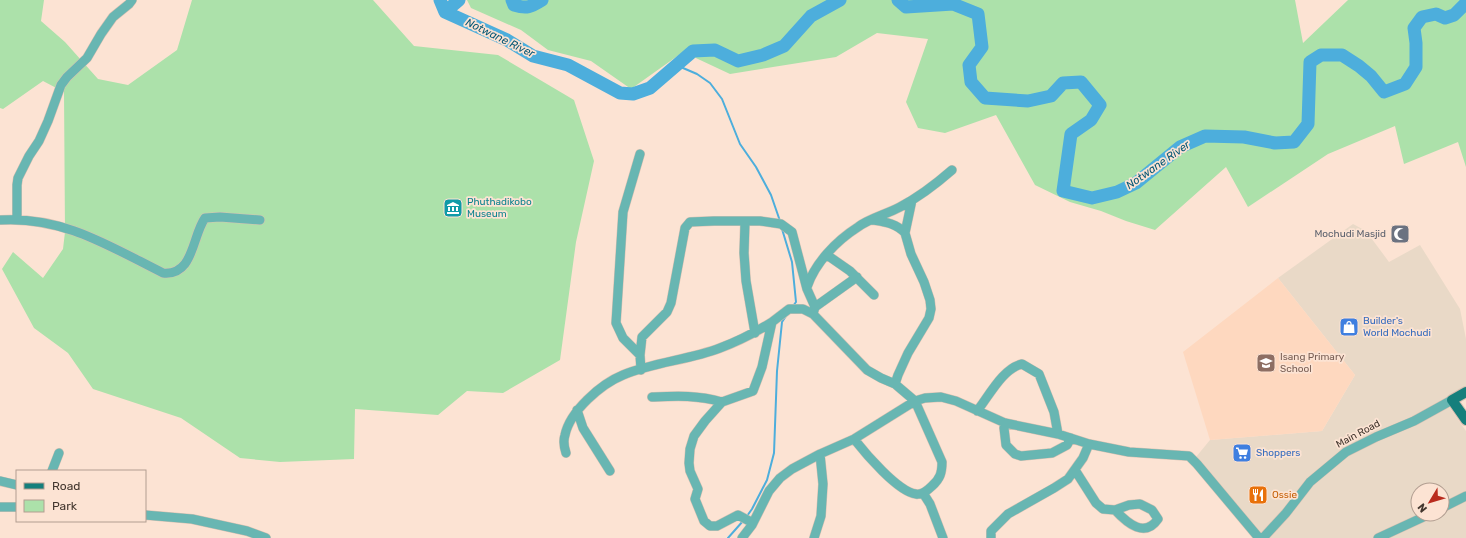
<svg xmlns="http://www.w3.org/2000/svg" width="1466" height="538" viewBox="0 0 1466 538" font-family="Rubik,sans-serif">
	<rect width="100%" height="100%" fill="#fce3d3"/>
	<path fill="#e9d9c7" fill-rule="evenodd" d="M1353,224l13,7 23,31 31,-17 40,64 6,30v48l-22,13 22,31v107h-207l-63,-81 14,-17 112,-9 33,-56 -77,-97zM1418,490h24v24h-24z"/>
	<path fill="#fed8bf" d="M1278,278l77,97 -33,56 -112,9 -27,-88z"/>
	<path fill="#ace1aa" d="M0,0h44l-3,21 24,21 33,37 30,6 49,-35 15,-50h181l41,46 84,9 76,45 20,61 -18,81 -16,118 -57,33 -36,-2 -29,24 -83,-6 -1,50 -74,3 -40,-4 -59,-40 -88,-29 -25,-36 -34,-25 -32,-59 11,-17 30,26 20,-29 2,-17 -1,-140 -21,-11 -40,28 -3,-1z
		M467,0h828l8,43 45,-43h118v167l-8,-25 -54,22 -9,-38 -67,28 -80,53 -22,-40 -71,63 -29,-9 -25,-10 -31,-9 -35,-17 -39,-70 -51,18 -27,-5 -12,-26 22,-63 -51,-6 -41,24 -106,17 -47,-22 -52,37 -40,-28 -43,-11 -27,-20 -50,-22z"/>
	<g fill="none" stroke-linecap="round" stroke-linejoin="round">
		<path stroke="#4daedc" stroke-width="2" d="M676,65l21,9 13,9 12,16 18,45 16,23 15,28 9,26
			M782,229l10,33 4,40 -3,4
			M747,516l5,-7 15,-29 7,-27 3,-82 5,-49 4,-6
			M728,538l15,-17"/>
		<path stroke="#4daedc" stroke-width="13" d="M440,0l5,12
			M459,0l-14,12 62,28 26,16 35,9 52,28 13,1 17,-6 43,-37 22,-1 23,11 25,-6 21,-9 27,-30 29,-16
			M512,0l2,5c13,4 17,2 28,-5
			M898,0l8,7 47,-3 25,10 4,33 -13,18 2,17 14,16 43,3 23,-5 12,-13 18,-1 19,23 -9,15 -20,14 -8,57 29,7 25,-6 19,-9 44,-36 25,-11 39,1 31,6 19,-1 14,-18 2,-62 11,-7h21l17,11 12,10 13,16 21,-8 11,-17v-24l-2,-15 8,-11 14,-3 9,4 9,-3 12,-12"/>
		<g stroke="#d7c0b2" stroke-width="10">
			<path id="minor" d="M640,154l-17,58 -7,111 7,15 17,17
				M17,219v-34l1,-7 11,-22 10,-15 9,-20 13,-36 6,-8 20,-19 14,-24 12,-17 16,-13 3,-4
				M0,220c63,-4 109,26 163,53 31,3 29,-37 42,-55l15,-1 40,3
				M872,220c13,2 24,3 33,13
				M745,222l-1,31 2,28 9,52
				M827,255l23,16 24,24
				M807,287c8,-24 29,-46 51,-60 10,-8 29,-13 42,-20 19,-10 36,-23 52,-37
				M815,307l42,-30
				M641,370l-1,-15 2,-18 25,-25 4,-9 14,-75 5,-6 24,-1h46l21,3 11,8 15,57 8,18 -2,7
				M895,384l3,-9 10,-22 21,-35 2,-9 -1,-9 -6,-18 -13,-28 -6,-21 7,-33
				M652,397c25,-1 45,-2 70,5
				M577,410l6,18 27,43
				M977,411c12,-15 26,-43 45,-47l17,10 15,38 4,22
				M1005,423l-1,5 2,17 9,9 6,2 31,-3 15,-8 4,-7
				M566,453c-2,-6 -3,-12 -1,-18 5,-24 36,-51 58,-60 31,-13 66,-15 97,-27 19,-7 36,-16 52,-26
				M1075,470l21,33 7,6 12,1 14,-5 11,-1 12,6 6,9c-13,19 -30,5 -43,-9
				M52,471l7,-18
				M0,481l17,4
				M923,493l7,11 13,34
				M0,507h17
				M1442,508l24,-12
				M145,515l47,4 55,12 19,7
				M753,523l-15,-8 -21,11h-7l-6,-5 -9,-22 3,-10 -8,-18 -1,-8 1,-14 4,-13 11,-15 17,-19 31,-11 9,-24 10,-45 17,-13h14l10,5 54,56 14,8 14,6 20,17 27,61c0,11 -2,17 -10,24 -5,5 -10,9 -16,8 -18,-2 -51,-41 -62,-55
				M742,538l10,-13 17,-34 11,-13 12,-9 28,-15 34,-15 61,-38 10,-3 16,-1 15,4 49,22 53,11 31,10 40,8 60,4 8,8 62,74
				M814,538l7,-22 2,-32 -3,-30
				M991,538v-7l17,-17 46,-26 14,-9 15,-21 6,-14
				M1263,538l23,-25 24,-31 36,-30 30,-15 38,-16 38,-21
				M1378,538l52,-24"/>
		</g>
		<g stroke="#d7c0b2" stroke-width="12">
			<path id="major" d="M1466,392l-14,8 14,20"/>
		</g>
		<use href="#minor" stroke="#68b6b2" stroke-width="9"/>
		<use href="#major" stroke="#157f7c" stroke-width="10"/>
	</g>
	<defs>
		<g id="museum-square" transform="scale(1)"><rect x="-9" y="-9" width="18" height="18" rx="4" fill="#0f9aa8" stroke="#fce3d3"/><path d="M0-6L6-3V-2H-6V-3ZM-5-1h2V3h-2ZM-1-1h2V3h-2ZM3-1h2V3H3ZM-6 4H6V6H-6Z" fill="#fff"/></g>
		<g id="mosque-square" transform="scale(1)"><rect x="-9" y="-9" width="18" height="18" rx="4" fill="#6b7280" stroke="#fce3d3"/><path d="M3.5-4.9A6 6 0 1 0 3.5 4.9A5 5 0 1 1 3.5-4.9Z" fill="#fff"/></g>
		<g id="shop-square" transform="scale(1)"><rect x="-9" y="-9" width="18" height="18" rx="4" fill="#3f7fe0" stroke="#fce3d3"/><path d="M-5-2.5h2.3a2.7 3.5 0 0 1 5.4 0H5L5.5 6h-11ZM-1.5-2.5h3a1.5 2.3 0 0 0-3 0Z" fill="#fff"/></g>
		<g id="school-square" transform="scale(1)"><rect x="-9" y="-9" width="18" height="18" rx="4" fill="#8d6e63" stroke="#fce3d3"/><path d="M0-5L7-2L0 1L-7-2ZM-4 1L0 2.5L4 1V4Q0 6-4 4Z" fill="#fff"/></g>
		<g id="supermarket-square" transform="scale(1)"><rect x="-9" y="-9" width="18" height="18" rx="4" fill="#3f7fe0" stroke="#fce3d3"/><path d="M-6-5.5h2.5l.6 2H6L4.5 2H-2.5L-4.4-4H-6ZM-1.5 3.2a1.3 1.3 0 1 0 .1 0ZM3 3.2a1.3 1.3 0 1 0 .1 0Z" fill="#fff"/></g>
		<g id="restaurant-square" transform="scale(1)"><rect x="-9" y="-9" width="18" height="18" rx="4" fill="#e8710a" stroke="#fce3d3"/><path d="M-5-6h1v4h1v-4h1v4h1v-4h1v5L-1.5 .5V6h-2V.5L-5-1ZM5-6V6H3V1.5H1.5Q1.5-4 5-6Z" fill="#fff"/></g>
	</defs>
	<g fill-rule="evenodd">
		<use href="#museum-square" x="453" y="208"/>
		<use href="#mosque-square" x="1400" y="234"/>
		<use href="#shop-square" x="1349" y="327"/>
		<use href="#school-square" x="1266" y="363"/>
		<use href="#supermarket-square" x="1242" y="453"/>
		<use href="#restaurant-square" x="1258" y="495"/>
	</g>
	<g text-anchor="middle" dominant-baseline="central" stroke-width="3.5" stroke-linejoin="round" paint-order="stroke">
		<g font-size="10" fill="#0d838f" stroke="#fce3d3" text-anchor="start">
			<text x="467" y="202">Phuthadikobo<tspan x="467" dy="12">Museum</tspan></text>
		</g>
		<g font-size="10" fill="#5b616d" stroke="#fce3d3" text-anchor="end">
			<text x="1386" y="234">Mochudi Masjid</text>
		</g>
		<g font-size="10" fill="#366cbe" stroke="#fce3d3" text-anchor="start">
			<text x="1363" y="321">Builder's<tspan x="1363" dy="12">World Mochudi</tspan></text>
			<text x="1256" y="453">Shoppers</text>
		</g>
		<g font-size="10" fill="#785e54" stroke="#fce3d3" text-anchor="start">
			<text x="1280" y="357">Isang Primary<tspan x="1280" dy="12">School</tspan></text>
		</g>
		<g font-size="10" fill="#42362e" stroke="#fce3d3">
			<text transform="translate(1358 434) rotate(-28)">Main Road</text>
		</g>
		<g font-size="10" fill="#c56008" stroke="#fce3d3" text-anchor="start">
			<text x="1272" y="495">Ossie</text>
		</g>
		<g font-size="11" font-style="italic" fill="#045675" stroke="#fce3d3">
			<text transform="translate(500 38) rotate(26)">Notwane River</text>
			<text transform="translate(1158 165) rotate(-35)">Notwane River</text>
		</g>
	</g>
	<rect x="16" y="470" width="130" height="52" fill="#fce3d3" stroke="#b29e91"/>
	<rect x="24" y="483" width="20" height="6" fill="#157f7c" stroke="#b29e91"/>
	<text x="52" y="490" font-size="12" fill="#42362e">Road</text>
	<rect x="24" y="500" width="20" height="12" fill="#ace1aa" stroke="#b29e91"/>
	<text x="52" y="510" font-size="12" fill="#42362e">Park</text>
	<g transform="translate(1430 502) rotate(232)"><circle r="19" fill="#fce3d3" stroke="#b29e91"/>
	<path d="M0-3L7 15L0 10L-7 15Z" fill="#b92b1d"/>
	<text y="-6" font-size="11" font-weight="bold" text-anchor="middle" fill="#42362e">N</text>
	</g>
</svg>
